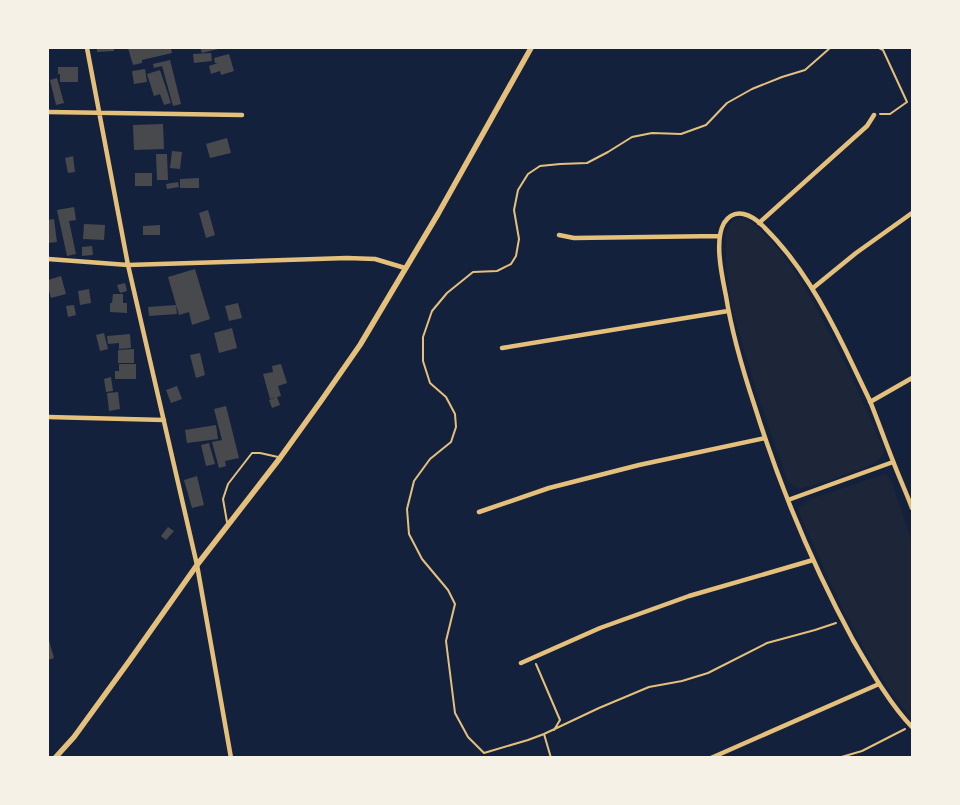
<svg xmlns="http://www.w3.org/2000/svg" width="960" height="805" viewBox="0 0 960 805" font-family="Ubuntu,sans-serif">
	<rect width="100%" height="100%" fill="#14213d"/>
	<path fill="#1d2539" d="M736,219c3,0 5,-1 8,0 8,2 15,11 21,16 27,27 46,62 63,95 20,38 38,78 55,118l1,5 -4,5 -7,6 -42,16 -32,9 -11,-7 -31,-89 -25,-84 -6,-45v-31l4,-10z
		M885,474l6,5 21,63v177c-50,-61 -81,-135 -113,-207v-5l12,-8z"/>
	<path fill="#48494c" d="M97,48h17v3l-17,1z
		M128,48h43l1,5 -30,7v3l-9,2z
		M200,48h22l-20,5z
		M211,53l1,8 -18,2 -1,-9z
		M229,54l5,17 -13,4 -1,-4 -9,3 -2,-8 9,-3h-3l-1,-5z
		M170,60l11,44 -8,2 -11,-40 -8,2 -1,-4z
		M58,67h20v15h-18v-8h-2z
		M145,69l2,13 -13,2 -2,-13z
		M160,70l11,33 -7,2 -4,-11 -6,2 -7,-22z
		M57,78l7,25 -8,2 -6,-25z
		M163,124l1,25 -30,1 -1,-25z
		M227,138l4,15 -21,5 -4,-14z
		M172,151l10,1 -2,17 -10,-1z
		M156,154h11l1,26h-11z
		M73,156l2,16 -7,1 -3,-15z
		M135,173h17v13h-17z
		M199,178v10h-19v-9z
		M178,182l1,5 -12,2 -1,-5z
		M74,207l2,13 -7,1 7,33 -9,2 -10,-46z
		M208,210l7,25 -9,3 -7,-25z
		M54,219l3,23 -9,1v-23z
		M84,224l21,1 -1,15 -21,-1z
		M160,225v10h-17v-9z
		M92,246l1,9 -11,1v-9z
		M195,269l15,50 -18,6 -3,-13 -10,3 -11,-38z
		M61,276l5,18 -15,4 -3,-11v-7z
		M125,283l2,8 -7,2 -3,-8z
		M89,289l2,14 -11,2 -2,-14z
		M113,294h10v9h4v10l-17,-1v-9h2z
		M238,303l4,15 -13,3 -4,-15z
		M74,305l2,10 -8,2 -2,-11z
		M176,305l1,9 -28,2 -1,-9z
		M232,328l5,20 -18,5 -5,-20z
		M104,333l4,16 -8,2 -4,-16z
		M130,334l1,14 -12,1v-6l-11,1 -1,-8z
		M134,349v14h-16v-13z
		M200,353l5,22 -9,3 -6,-23z
		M119,364h17v15h-21v-8h4z
		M281,364l6,19 -9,3 3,10 -11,3 -7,-25 10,-2 -1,-6z
		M111,377l2,14 -7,1 -2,-13z
		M177,386l5,13 -11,4 -5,-13z
		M118,392l2,17 -11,2 -2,-18z
		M277,397l3,8 -8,3 -3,-8z
		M226,406l13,52 -14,3 1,5 -7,2 -7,-26 10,-2 -8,-31z
		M216,425l2,14 -31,4 -2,-13z
		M209,443l6,21 -9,2 -5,-21z
		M197,476l7,29 -12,3 -8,-28z
		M168,527l6,4 -8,9 -5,-4z
		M48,637l6,21 -6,2z"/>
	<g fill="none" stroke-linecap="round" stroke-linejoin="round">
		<path stroke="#e5c07b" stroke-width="2" d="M830,48l-25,22 -23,7 -30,12 -25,14 -21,22 -25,9 -29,-1 -20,4 -24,15 -21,11 -27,1 -20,2 -12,8 -10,16 -4,20 5,29 -3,17 -5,8 -14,7 -24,1 -26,21 -15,18 -9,26v24l7,22 16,14 9,17 1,13 -5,15 -21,17 -16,22 -7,28 2,25 13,25 26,31 7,14 -9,37 9,72 13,24 16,16 44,-13 16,-6 55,-26 50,-21 33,-6 26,-8 59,-30 48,-13 21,-7
			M879,48l4,2 24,52 -17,12h-10
			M536,664l24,56 -6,10
			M544,734l7,24
			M838,758l24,-7 43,-22"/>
		<path stroke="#e5c07b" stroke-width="2" d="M227,522l-4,-23 5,-15 24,-31h8l18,4"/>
		<path stroke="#e5c07b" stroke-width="4.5" d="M87,48l41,217 69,300 34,193
			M48,112l194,3
			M759,223l108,-97 7,-11
			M559,235l15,3 146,-2
			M48,259l80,6 219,-7 28,1 30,9
			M813,288l43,-35 56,-40
			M502,348l226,-37
			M870,402l42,-24
			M48,417l116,3
			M788,500l105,-38
			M912,508c-6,-16 -13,-31 -19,-47 -8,-20 -15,-40 -23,-60 -8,-17 -16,-33 -24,-50 -22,-45 -47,-90 -83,-125 -11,-11 -28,-20 -39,-3 -10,18 -2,53 2,73 6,38 17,75 29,111 25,80 58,159 98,233 17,29 36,63 59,87
			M479,512l70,-24 90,-23 126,-27
			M521,663l79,-35 89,-32 124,-36
			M711,758l168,-74"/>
		<path stroke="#e5c07b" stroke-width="5.5" d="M55,758l19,-21 56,-77 67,-95 83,-107 41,-57 39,-56 78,-131 93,-166"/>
	</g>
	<rect width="960" height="805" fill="none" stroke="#f6f1e7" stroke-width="98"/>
</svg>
